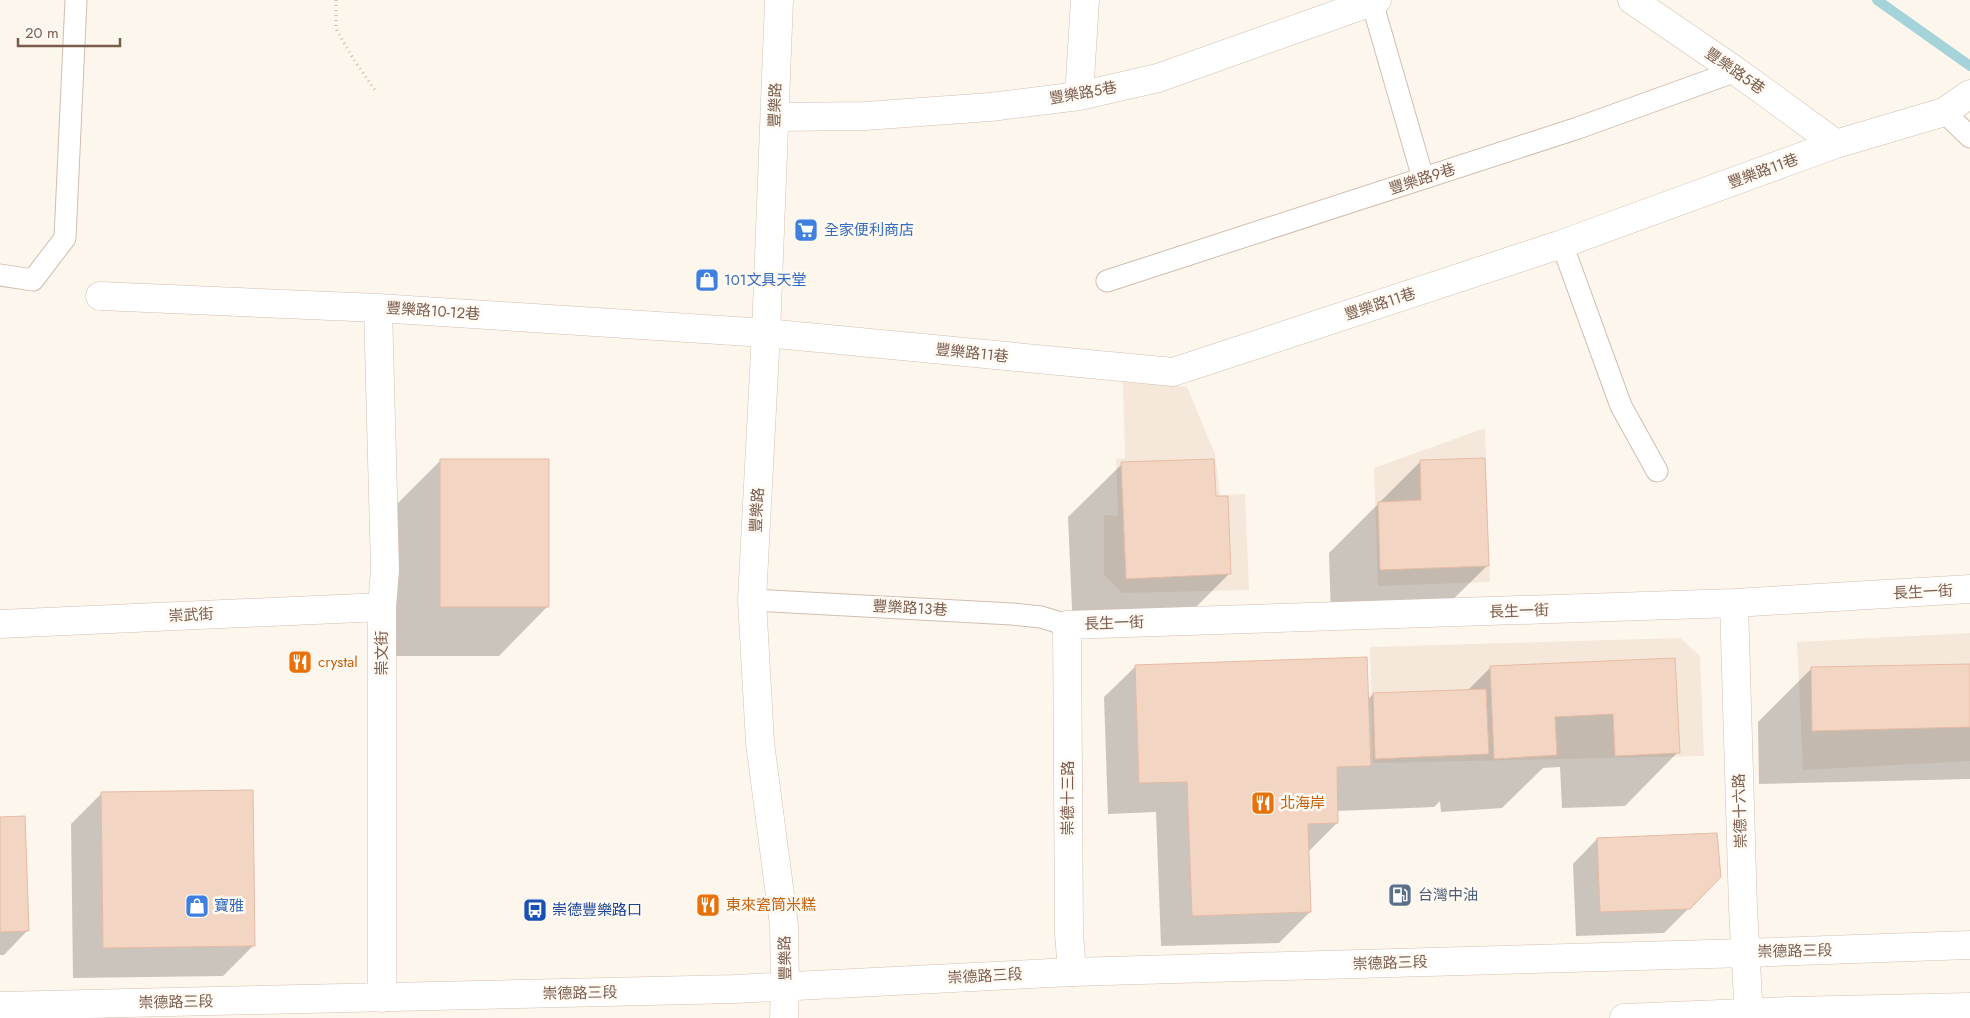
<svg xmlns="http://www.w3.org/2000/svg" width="1970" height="1018" viewBox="0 0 1970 1018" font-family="Jost,'Noto Sans TC',sans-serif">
	<rect width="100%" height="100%" fill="#fdf6ec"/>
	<path fill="#f5e8da" d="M1123,381l64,6 28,67 5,41 25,-1 4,96 -127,3 -18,-18v-60l14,1 -2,-57 9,-1z
		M1485,428l5,154 -112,4 -4,-118z
		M1970,633v128l-167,9 -6,-128z
		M1680,638l20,18 4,100 -331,7 -3,-116z"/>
	<path fill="#0003" d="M440,461l108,145 -49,50h-108v-146z
		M1420,462l68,103 -50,49 -107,4 -2,-65z
		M1122,464l93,33 14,77 -53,53 -103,5 -5,-115z
		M1674,659l4,93 -53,54 -63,2 -2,-41 -17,1 -41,40 -61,4 -1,-11 -6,6 -97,4v12l-29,29 2,60 -31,31 -118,3 -5,-134 -48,2 -4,-117 32,-31 231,34 6,-6 94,-3 23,-23z
		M1970,665v114l-211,5 -1,-62 53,-53z
		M102,793l152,152 -31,31 -150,2 -2,-154z
		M0,818l28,112 -24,25h-4z
		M1597,839l92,69 -25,25 -88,3 -3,-72z"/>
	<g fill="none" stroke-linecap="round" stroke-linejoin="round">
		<path stroke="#a5d3da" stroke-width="10" d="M1877,0l93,66"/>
	</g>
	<path fill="#f3d5c3" stroke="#e6bba3" d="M1485,458l4,108 -109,4 -2,-68 43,-2 -1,-40z
		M440,459h109v148h-109z
		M1214,459l2,37h12l3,78 -105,5 -5,-117z
		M1367,657l4,109 -34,1 1,56 -30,1 3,88 -119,4 -5,-134 -48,1 -4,-118z
		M1675,658l5,95 -65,3 -2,-42 -58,3 2,38 -63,4 -4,-93z
		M1970,664v63l-158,4 -1,-64z
		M1486,689l3,65 -114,5 -2,-66z
		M253,790l2,156 -152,2 -2,-156z
		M25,816l4,115 -29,1v-115z
		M1717,833l4,44 -31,32 -90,3 -3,-74z"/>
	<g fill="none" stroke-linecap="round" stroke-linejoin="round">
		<g stroke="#d1beb0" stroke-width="23">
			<path id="lane" d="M1372,2l51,176
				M1944,112l26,25
				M1562,244l59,162 36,65
				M0,275l33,5 32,-42 11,-238
				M1107,281l471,-153 158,-57
				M752,600l260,14 29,3 26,8"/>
		</g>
		<g stroke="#d1beb0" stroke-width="29">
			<path id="street" d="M1632,0l104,71 100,73
				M1079,96l6,-96
				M775,117l90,-1 125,-9 89,-11 79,-18 219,-78
				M100,296l278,12 388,25 407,39 389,-128 274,-100 108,-32 26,-18
				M378,308l7,262 -3,37v391
				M1734,603l9,305 6,110
				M0,624l382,-17
				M1072,972l-3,-39 -2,-308 667,-22 236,-14"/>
		</g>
		<g stroke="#d6c0b0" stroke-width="29">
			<path id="secondary" d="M779,0l-13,333 -14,267 8,143 24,182 1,61 -1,32
				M0,1006l735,-17 337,-17 674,-19 224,-8
				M1624,1018l167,-7 179,-4"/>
		</g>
		<path stroke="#d9b8a5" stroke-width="3" stroke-dasharray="1 4" stroke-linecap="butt" d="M336,0v29l18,31 23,33"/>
		<use href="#lane" stroke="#fff" stroke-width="21"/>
		<use href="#street" stroke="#fff" stroke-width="28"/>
		<use href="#secondary" stroke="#fff" stroke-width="28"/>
	</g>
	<defs>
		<g id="supermarket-square" transform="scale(1.25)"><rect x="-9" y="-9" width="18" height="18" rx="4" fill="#3f7fe0" stroke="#fffaf3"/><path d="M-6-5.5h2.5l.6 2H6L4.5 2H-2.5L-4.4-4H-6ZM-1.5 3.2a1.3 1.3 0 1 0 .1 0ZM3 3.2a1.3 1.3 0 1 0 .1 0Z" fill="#fff"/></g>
		<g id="shop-square" transform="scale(1.25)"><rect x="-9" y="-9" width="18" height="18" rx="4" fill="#3f7fe0" stroke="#fffaf3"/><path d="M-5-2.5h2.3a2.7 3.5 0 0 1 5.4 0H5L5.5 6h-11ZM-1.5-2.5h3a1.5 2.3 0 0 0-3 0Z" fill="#fff"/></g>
		<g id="restaurant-square" transform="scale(1.25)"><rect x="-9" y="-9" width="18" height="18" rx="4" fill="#e8710a" stroke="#fffaf3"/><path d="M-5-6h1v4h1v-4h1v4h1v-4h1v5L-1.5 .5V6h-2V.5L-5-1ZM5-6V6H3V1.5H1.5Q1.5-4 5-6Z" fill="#fff"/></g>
		<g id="fuel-square" transform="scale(1.25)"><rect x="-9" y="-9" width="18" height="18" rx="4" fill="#5c6f8a" stroke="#fffaf3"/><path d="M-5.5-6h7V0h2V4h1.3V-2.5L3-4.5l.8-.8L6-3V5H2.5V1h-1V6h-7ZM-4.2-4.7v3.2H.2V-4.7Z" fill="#fff"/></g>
		<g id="bus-square" transform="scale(1.25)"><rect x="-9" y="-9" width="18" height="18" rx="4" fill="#1a4fb4" stroke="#fffaf3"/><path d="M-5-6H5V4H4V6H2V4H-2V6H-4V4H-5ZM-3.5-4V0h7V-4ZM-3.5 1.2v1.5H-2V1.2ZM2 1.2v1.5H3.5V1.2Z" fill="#fff"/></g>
	</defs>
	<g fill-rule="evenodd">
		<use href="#supermarket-square" x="806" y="230"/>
		<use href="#shop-square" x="707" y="280"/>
		<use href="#restaurant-square" x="300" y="662"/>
		<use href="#restaurant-square" x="1263" y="803"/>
		<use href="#fuel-square" x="1400" y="895"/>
		<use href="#restaurant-square" x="708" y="905"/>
		<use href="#shop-square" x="197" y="906"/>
		<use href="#bus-square" x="535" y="910"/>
	</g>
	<g text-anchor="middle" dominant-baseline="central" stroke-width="5" stroke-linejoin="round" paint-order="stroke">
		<g font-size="15" fill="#7a5c4d" stroke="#fffaf3">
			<text transform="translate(1735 71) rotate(35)">豐樂路5巷</text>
			<text transform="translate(1083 93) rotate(-10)">豐樂路5巷</text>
			<text transform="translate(775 105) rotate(-88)">豐樂路</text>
			<text transform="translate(1763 171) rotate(-20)">豐樂路11巷</text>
			<text transform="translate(1422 179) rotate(-18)">豐樂路9巷</text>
			<text transform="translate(1380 304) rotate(-18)">豐樂路11巷</text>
			<text transform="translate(433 311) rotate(4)">豐樂路10-12巷</text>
			<text transform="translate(972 353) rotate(6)">豐樂路11巷</text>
			<text transform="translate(757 510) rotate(-87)">豐樂路</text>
			<text transform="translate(1923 592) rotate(-3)">長生一街</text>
			<text transform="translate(910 608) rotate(3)">豐樂路13巷</text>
			<text transform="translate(1519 611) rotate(-2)">長生一街</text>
			<text transform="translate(191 615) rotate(-3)">崇武街</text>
			<text transform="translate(1114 623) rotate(-2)">長生一街</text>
			<text transform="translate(382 653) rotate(-90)">崇文街</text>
			<text transform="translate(1068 798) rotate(-90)">崇德十三路</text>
			<text transform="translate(1740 811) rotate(-92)">崇德十六路</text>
			<text transform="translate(1795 951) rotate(-1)">崇德路三段</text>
			<text transform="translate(785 958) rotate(-91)">豐樂路</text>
			<text transform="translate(1390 963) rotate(-2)">崇德路三段</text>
			<text transform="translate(985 976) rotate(-3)">崇德路三段</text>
			<text transform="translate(580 993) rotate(-1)">崇德路三段</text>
			<text transform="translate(176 1002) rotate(-1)">崇德路三段</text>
		</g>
		<g font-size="15" fill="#366cbe" stroke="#fffaf3" text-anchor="start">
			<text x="824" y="230">全家便利商店</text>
			<text x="724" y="280">101文具天堂</text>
			<text x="214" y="906">寶雅</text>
		</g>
		<g font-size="15" fill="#c56008" stroke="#fffaf3" text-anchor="start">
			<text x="318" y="662">crystal</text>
			<text x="1280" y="803">北海岸</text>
			<text x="726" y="905">東來瓷筒米糕</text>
		</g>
		<g font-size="15" fill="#4e5e75" stroke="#fffaf3" text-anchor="start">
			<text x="1418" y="895">台灣中油</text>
		</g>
		<g font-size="15" fill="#164399" stroke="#fffaf3" text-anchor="start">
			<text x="552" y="910">崇德豐樂路口</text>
		</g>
	</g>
	<path d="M18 38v8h102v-8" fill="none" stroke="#7a5c4d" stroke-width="2.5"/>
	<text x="25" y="38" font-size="15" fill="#7a5c4d" stroke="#fffaf3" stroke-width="4" paint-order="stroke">20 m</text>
</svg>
